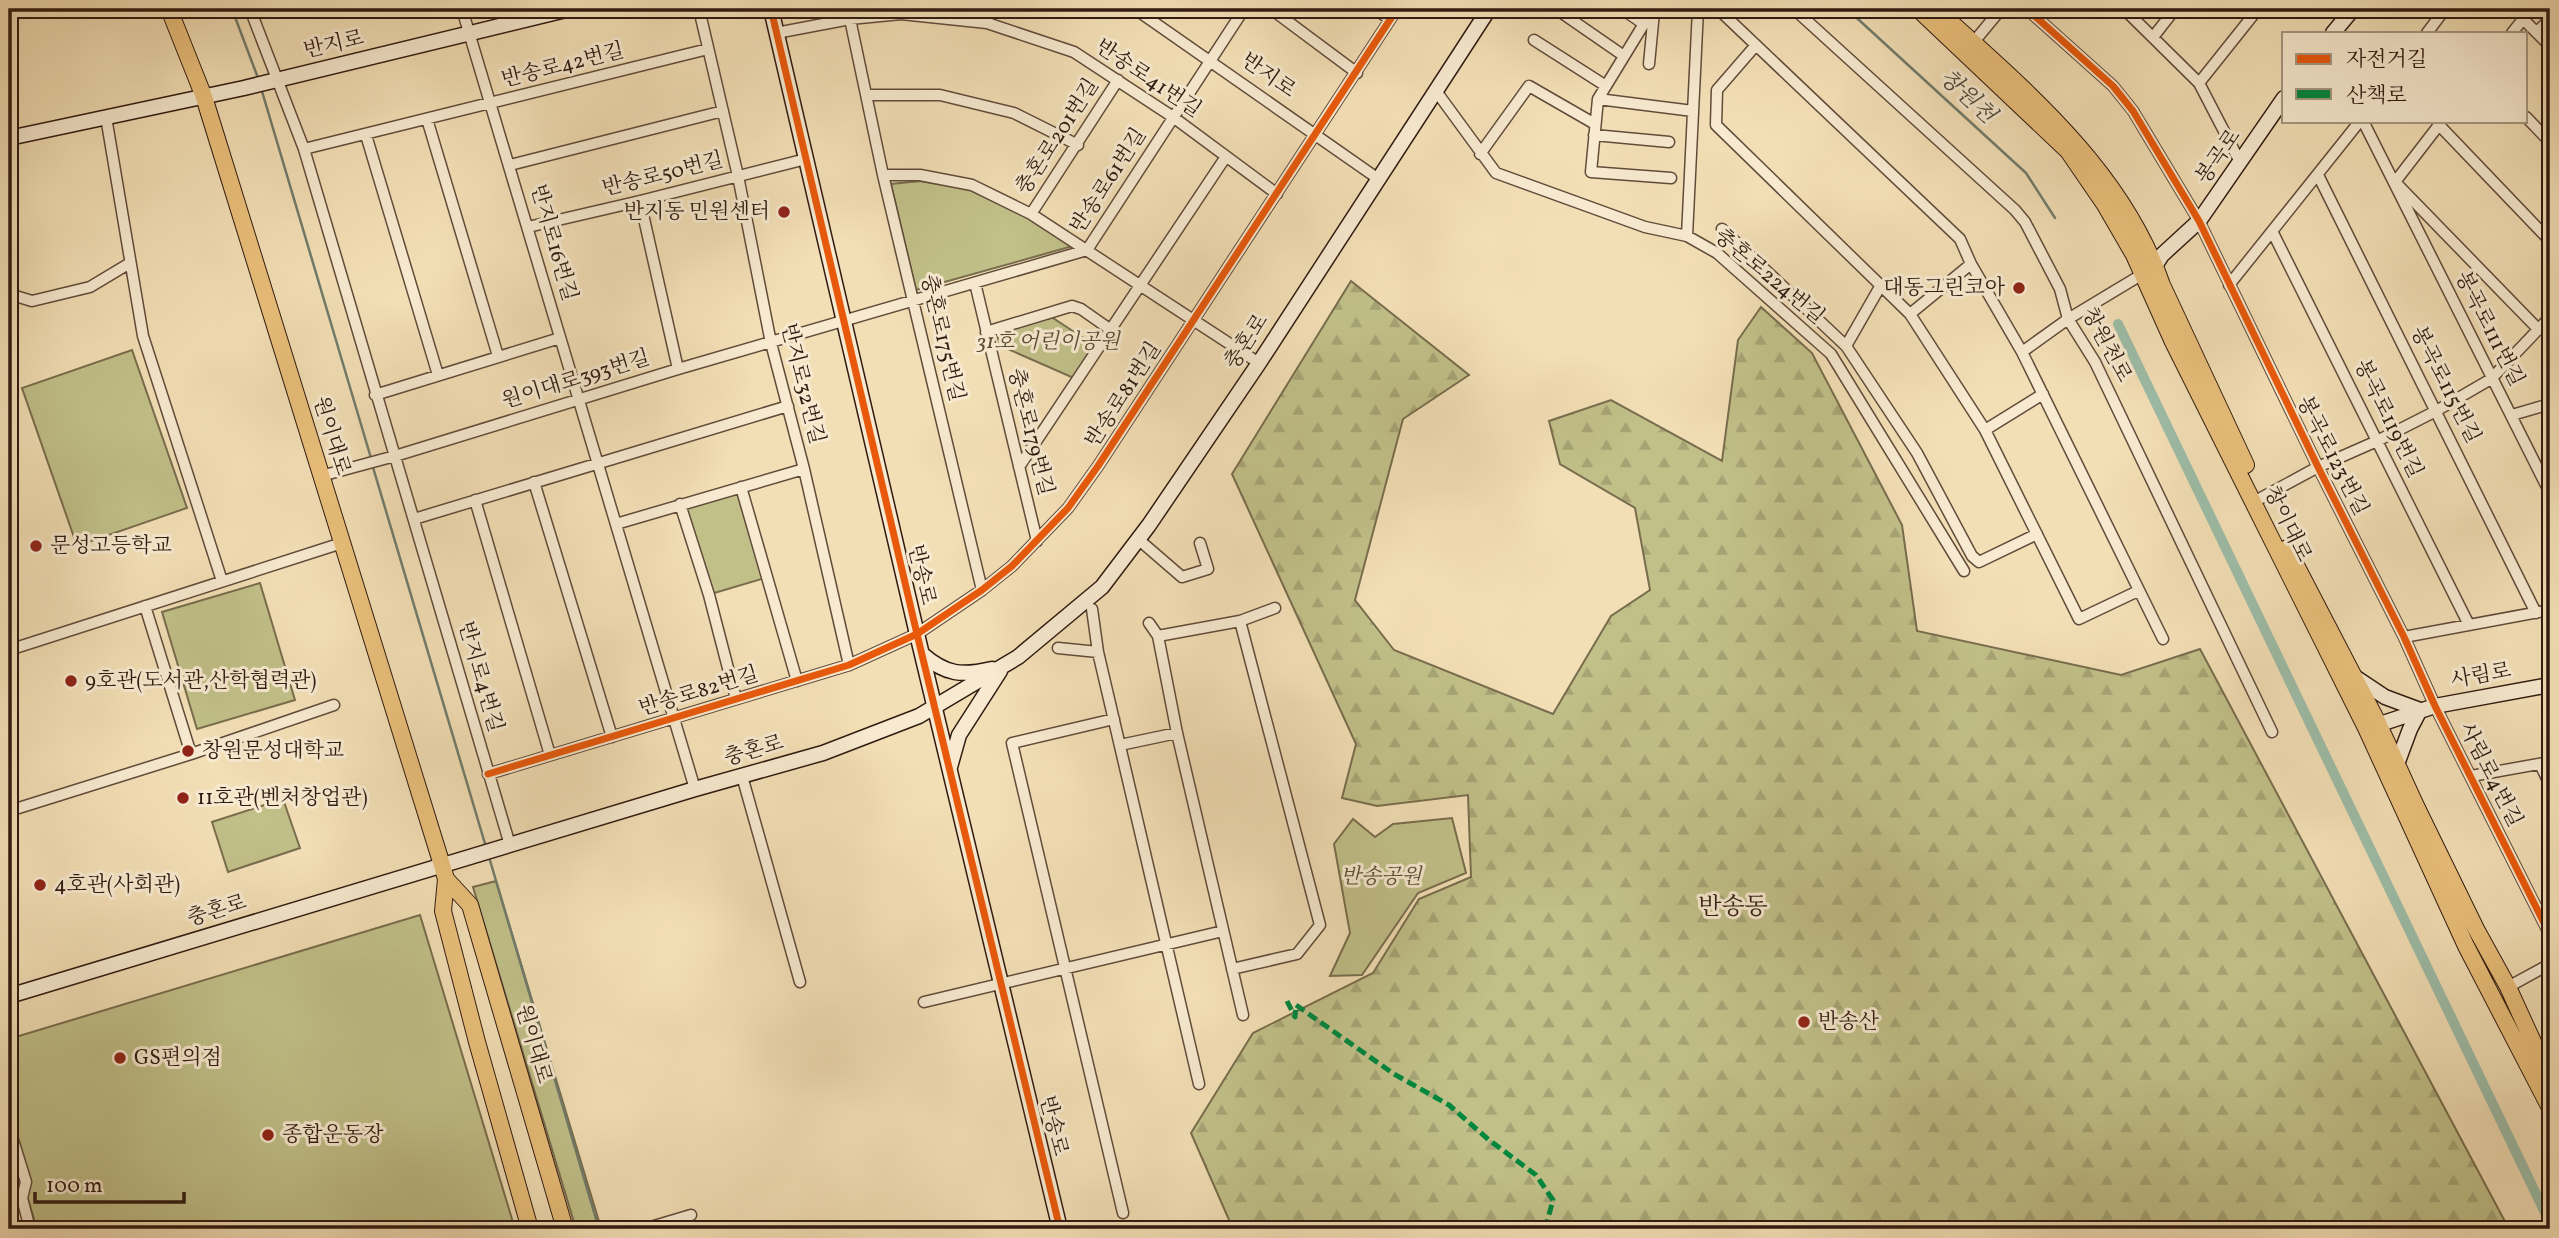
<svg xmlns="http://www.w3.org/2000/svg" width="2559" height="1238" viewBox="0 0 2559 1238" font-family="Vollkorn,'Noto Serif KR',serif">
	<defs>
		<pattern id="forest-firs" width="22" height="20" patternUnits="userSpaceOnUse" patternTransform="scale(1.75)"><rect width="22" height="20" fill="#c1c089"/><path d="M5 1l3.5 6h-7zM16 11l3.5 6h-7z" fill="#a6a475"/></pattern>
	</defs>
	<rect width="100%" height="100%" fill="#f3dfb6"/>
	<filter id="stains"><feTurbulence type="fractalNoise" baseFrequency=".00286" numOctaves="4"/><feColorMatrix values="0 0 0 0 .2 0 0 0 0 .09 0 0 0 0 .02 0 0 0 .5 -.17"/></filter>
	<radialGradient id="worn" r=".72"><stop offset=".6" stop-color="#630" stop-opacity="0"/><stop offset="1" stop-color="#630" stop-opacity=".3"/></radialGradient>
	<path fill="url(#forest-firs)" stroke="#786d4d" stroke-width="2" d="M1351,281l118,94 -66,44 -48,181 39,50 159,64 58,-98 39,-26 -15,-82 -75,-44 -11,-43 62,-21 111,61 16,-121 23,-33 51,46 90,172 15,106 204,44 79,-26 309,580h-1276l-42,-96 62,-100 120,-60 46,-74 52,-22 -3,-82 -91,11 -35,-8 14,-54 -124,-270z"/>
	<path fill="#c1c089" stroke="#786d4d" stroke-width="2" d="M920,181l48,8 60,29 45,28 -157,44 -25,-106z
		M1050,316l47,31 -21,32 -75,-33 -6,-14z
		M132,350l55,158 -110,38 -55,-158z
		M739,491l26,87 -54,16 -27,-87z
		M260,583l35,117 -98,29 -35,-117z
		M283,799l17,49 -72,24 -16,-50z
		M1452,818l14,55 -48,20 -56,82 -32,1 20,-43 -16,-89 19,-25 22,18 18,-13z
		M496,881l105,347 -3,1h-22l-103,-342z
		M420,915l95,314h-478l-28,-93v-97z"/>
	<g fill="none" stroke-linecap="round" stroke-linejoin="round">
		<path stroke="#717c6c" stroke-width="2.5" d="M232,9l26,69
			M1847,9l179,164 29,45
			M261,88l110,370
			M372,464l114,383
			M489,857l110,372"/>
		<path stroke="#9dbda8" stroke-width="10" d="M2118,324l432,899"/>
		<g stroke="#614b3a" stroke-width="13">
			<path id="street" d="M250,9l54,140 206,696
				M462,9l233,780
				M699,9l39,167 33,167 33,126 45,196
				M1135,9l242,169
				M1271,9l86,64
				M1375,9l15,10
				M1556,9l68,47
				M1622,9l22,15
				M1653,9l-55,90 -7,73 80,6
				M1718,9l242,230 11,25 51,88 141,287
				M1794,9l221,201 10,12 35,67 8,30 27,43 177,370
				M2027,9l86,77 20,25 66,110 119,246 86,170 31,69 115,229
				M2124,9l75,74 41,79
				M2513,9l37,37
				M251,13l18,-4
				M850,19l33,156 99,415
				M987,23l3,-14
				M2537,32l13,-13
				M776,33l74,-14 51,-5 86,9 87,29 99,65 104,77
				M2427,33l18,-24
				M2512,33l11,-14
				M2154,36l21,-27
				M1534,40l72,46
				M1973,43l28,-34
				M1756,45l-39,45 -1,35 194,189 75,116 94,189 59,-28
				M1649,64l5,-52
				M2199,83l59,-74
				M1436,91l60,82 149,54 42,9 30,17 114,101 133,217
				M866,95h74l74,18 64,32
				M1598,99l95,12
				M106,117l37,219 79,245
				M2526,117l24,25
				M427,119l71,237
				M2363,121l187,372
				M2442,121l-47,61 144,148
				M2439,125l111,116
				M366,135l72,240
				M1594,135l75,7
				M304,149l404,-100
				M1480,154l49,-68 66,38
				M510,165l213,-54
				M883,175h37l52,10 59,29 228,149
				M2318,175l218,438
				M640,201l38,168
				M1031,214l87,-134
				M528,227l112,-26 166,-42
				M1722,229l124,117 35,-61
				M2272,231l197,394
				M1687,236l11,-227
				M975,283l62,258
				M2229,285l131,-164
				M9,294l23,7 58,-14 40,-24
				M1910,314l61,-50
				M986,332l86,-26 9,3 30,21
				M1846,346l71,107 55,103 7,6 58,-28
				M2022,352l46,-33 78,-47
				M375,395l185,-57
				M2512,415l38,-11
				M1985,430l58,-36
				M1019,467l206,-309
				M321,476l74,-20 283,-87 409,-119 157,-241
				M534,482l78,255
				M741,487l56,194
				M2261,498l57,-31 59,-26 59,-30 55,-32 59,-62
				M475,500l75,255
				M680,504l29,91 27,104
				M414,519l374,-113
				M616,524l188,-55
				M1138,539l44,38 26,-8 -8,-26
				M1092,609l6,43 101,432
				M1149,623l9,13 19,97 66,282
				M1158,636l82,-15
				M2404,637l146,-27
				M1058,648l40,4
				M9,650l333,-107
				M1114,719l-102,24 111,470
				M1120,745l57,-12
				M191,754l143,-49
				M2540,764l10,21
				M488,774l361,-109 68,-31 65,-44 30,-24 56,-58 30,-42 299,-457
				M742,776l58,206
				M2471,776l79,-14
				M9,795l5,15
				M9,811l182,-57 -46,-148
				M1232,969l65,-15 23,-29 -80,-304 35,-13
				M2508,987l42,-23
				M924,1002l299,-71
				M9,1127l17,55 -4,16 8,31
				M644,1229l47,-14"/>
		</g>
		<g stroke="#301a11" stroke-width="17">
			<path id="secondary" d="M771,9l146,625 143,595
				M2333,33l20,-24
				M9,138l235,-50 326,-79
				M2155,266l7,-11 37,-34 85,-123
				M922,654c24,21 40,22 70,15
				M2355,677l30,20 35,13
				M2368,728l67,-22 115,-21
				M2397,764l13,-35 10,-19
				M950,767l9,-32 41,-64
				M9,996l686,-207 128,-36 96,-37 99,-59 84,-70 47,-62 110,-162 230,-354"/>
		</g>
		<g stroke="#301a11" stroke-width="18">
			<path id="primary" d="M169,9l35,88 238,768 4,14 -3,32 34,131 53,187
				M1918,9l150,142 37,54 29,50 39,87 193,386 100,218 84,162
				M1936,9c88,80 186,160 226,276l84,180
				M2287,548l91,175 38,83 60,123 32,58 42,92
				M446,879l24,26 95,324"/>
		</g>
		<use href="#street" stroke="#f7ead0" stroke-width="10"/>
		<use href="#secondary" stroke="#f7ead0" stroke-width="14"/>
		<use href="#primary" stroke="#eac07b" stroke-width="16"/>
		<path stroke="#00873e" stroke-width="5" stroke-dasharray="10 5" stroke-linecap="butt" d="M1287,1001l8,16 1,-12 98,69 55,31 40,35 47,35 17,25 -8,29"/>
		<g stroke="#f7ead0" stroke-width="11">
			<path id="cycleway" d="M771,9l146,625 143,595
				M2027,9l86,77 20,25 66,110 119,246 86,170 31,69 115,229
				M488,774l361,-109 68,-31 65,-44 30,-24 56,-58 30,-42 299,-457"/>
		</g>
		<use href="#cycleway" stroke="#e8590c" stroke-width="7"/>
	</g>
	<g fill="#8f2418" stroke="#f7ead0" stroke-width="2.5">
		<circle cx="784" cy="212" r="7"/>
		<circle cx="2019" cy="288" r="7"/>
		<circle cx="36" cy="546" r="7"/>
		<circle cx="71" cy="681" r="7"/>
		<circle cx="188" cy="751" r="7"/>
		<circle cx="183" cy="798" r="7"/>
		<circle cx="40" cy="885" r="7"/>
		<circle cx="1804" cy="1022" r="7"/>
		<circle cx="120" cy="1058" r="7"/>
		<circle cx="268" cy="1135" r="7"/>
	</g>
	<g text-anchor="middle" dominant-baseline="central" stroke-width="6" stroke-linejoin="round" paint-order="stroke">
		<g font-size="21" fill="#301a11" stroke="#f7ead0">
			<text transform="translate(334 45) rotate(-13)">반지로</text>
			<text transform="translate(563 66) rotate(-14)">반송로42번길</text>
			<text transform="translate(1268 76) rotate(35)">반지로</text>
			<text transform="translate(1148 79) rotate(34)">반송로41번길</text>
			<text transform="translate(1058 137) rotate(-57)">충혼로201번길</text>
			<text transform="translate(2219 157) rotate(-55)">봉곡로</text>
			<text transform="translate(663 175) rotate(-14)">반송로50번길</text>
			<text transform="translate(1109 181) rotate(-57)">반송로61번길</text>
			<text transform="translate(553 243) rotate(74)">반지로16번길</text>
			<text transform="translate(1769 277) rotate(40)">충혼로224번길</text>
			<text transform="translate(2489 329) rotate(63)">봉곡로111번길</text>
			<text transform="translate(942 338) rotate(77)">충혼로175번길</text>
			<text transform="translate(1247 342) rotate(-57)">충혼로</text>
			<text transform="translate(2106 345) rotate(62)">창원천로</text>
			<text transform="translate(576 380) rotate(-17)">원이대로393번길</text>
			<text transform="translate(802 384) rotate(76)">반지로32번길</text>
			<text transform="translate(2445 385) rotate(63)">봉곡로115번길</text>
			<text transform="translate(1124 395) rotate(-57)">반송로81번길</text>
			<text transform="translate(2388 419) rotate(64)">봉곡로119번길</text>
			<text transform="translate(1030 432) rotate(76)">충혼로179번길</text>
			<text transform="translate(331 436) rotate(73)">원이대로</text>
			<text transform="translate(2332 456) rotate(63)">봉곡로123번길</text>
			<text transform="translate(2287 524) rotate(64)">창이대로</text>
			<text transform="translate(921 575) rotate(77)">반송로</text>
			<text transform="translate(2481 676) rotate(-10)">사림로</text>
			<text transform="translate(480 677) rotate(74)">반지로4번길</text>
			<text transform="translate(699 692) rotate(-17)">반송로82번길</text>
			<text transform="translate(754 751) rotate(-16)">충혼로</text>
			<text transform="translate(2490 775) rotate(63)">사림로4번길</text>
			<text transform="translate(217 911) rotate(-17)">충혼로</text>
			<text transform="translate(533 1044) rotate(74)">원이대로</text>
			<text transform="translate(1053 1126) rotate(76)">반송로</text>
		</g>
		<g font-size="21" fill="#301a11" stroke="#f7ead0" text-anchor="start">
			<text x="770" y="212" text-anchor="end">반지동 민원센터</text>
			<text x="2005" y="288" text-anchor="end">대동그린코아</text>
			<text x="50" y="546">문성고등학교</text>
			<text x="85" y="681">9호관(도서관,산학협력관)</text>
			<text x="202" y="751">창원문성대학교</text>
			<text x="197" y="798">11호관(벤처창업관)</text>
			<text x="54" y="885">4호관(사회관)</text>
			<text x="1818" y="1022">반송산</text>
			<text x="134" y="1058">GS편의점</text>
			<text x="282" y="1135">종합운동장</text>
		</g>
		<g font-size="21" font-style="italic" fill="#5c4c35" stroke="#f7ead0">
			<text x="1048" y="342">31호 어린이공원</text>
			<text x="1381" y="877">반송공원</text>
		</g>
		<g font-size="23" font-style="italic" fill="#514b3e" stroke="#f7ead0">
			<text transform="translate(1967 97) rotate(43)">창원천</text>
		</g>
		<g font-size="24" fill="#301a11" stroke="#f7ead0">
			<text x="1733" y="908">반송동</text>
		</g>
	</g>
	<rect width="2559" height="1238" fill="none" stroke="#f3dfb6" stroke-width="35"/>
	<rect x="10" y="10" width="2538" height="1217" fill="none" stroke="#301a11" stroke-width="3.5"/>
	<rect x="18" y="18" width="2524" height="1203" fill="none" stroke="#301a11" stroke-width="2"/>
	<rect x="2282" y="32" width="245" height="91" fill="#f7ead0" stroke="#a79784" stroke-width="2"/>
	<rect x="2296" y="54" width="35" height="10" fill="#e8590c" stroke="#a79784" stroke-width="2"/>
	<text x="2346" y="66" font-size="21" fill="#301a11">자전거길</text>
	<rect x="2296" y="89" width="35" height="10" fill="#00873e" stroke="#a79784" stroke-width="2"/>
	<text x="2346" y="102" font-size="21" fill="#301a11">산책로</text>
	<path d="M35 1192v10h149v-10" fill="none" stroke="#301a11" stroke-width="3.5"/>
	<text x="46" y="1192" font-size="21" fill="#301a11" stroke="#f7ead0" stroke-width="5" paint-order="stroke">100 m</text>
	<rect width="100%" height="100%" filter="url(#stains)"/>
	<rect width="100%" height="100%" fill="url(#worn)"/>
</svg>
